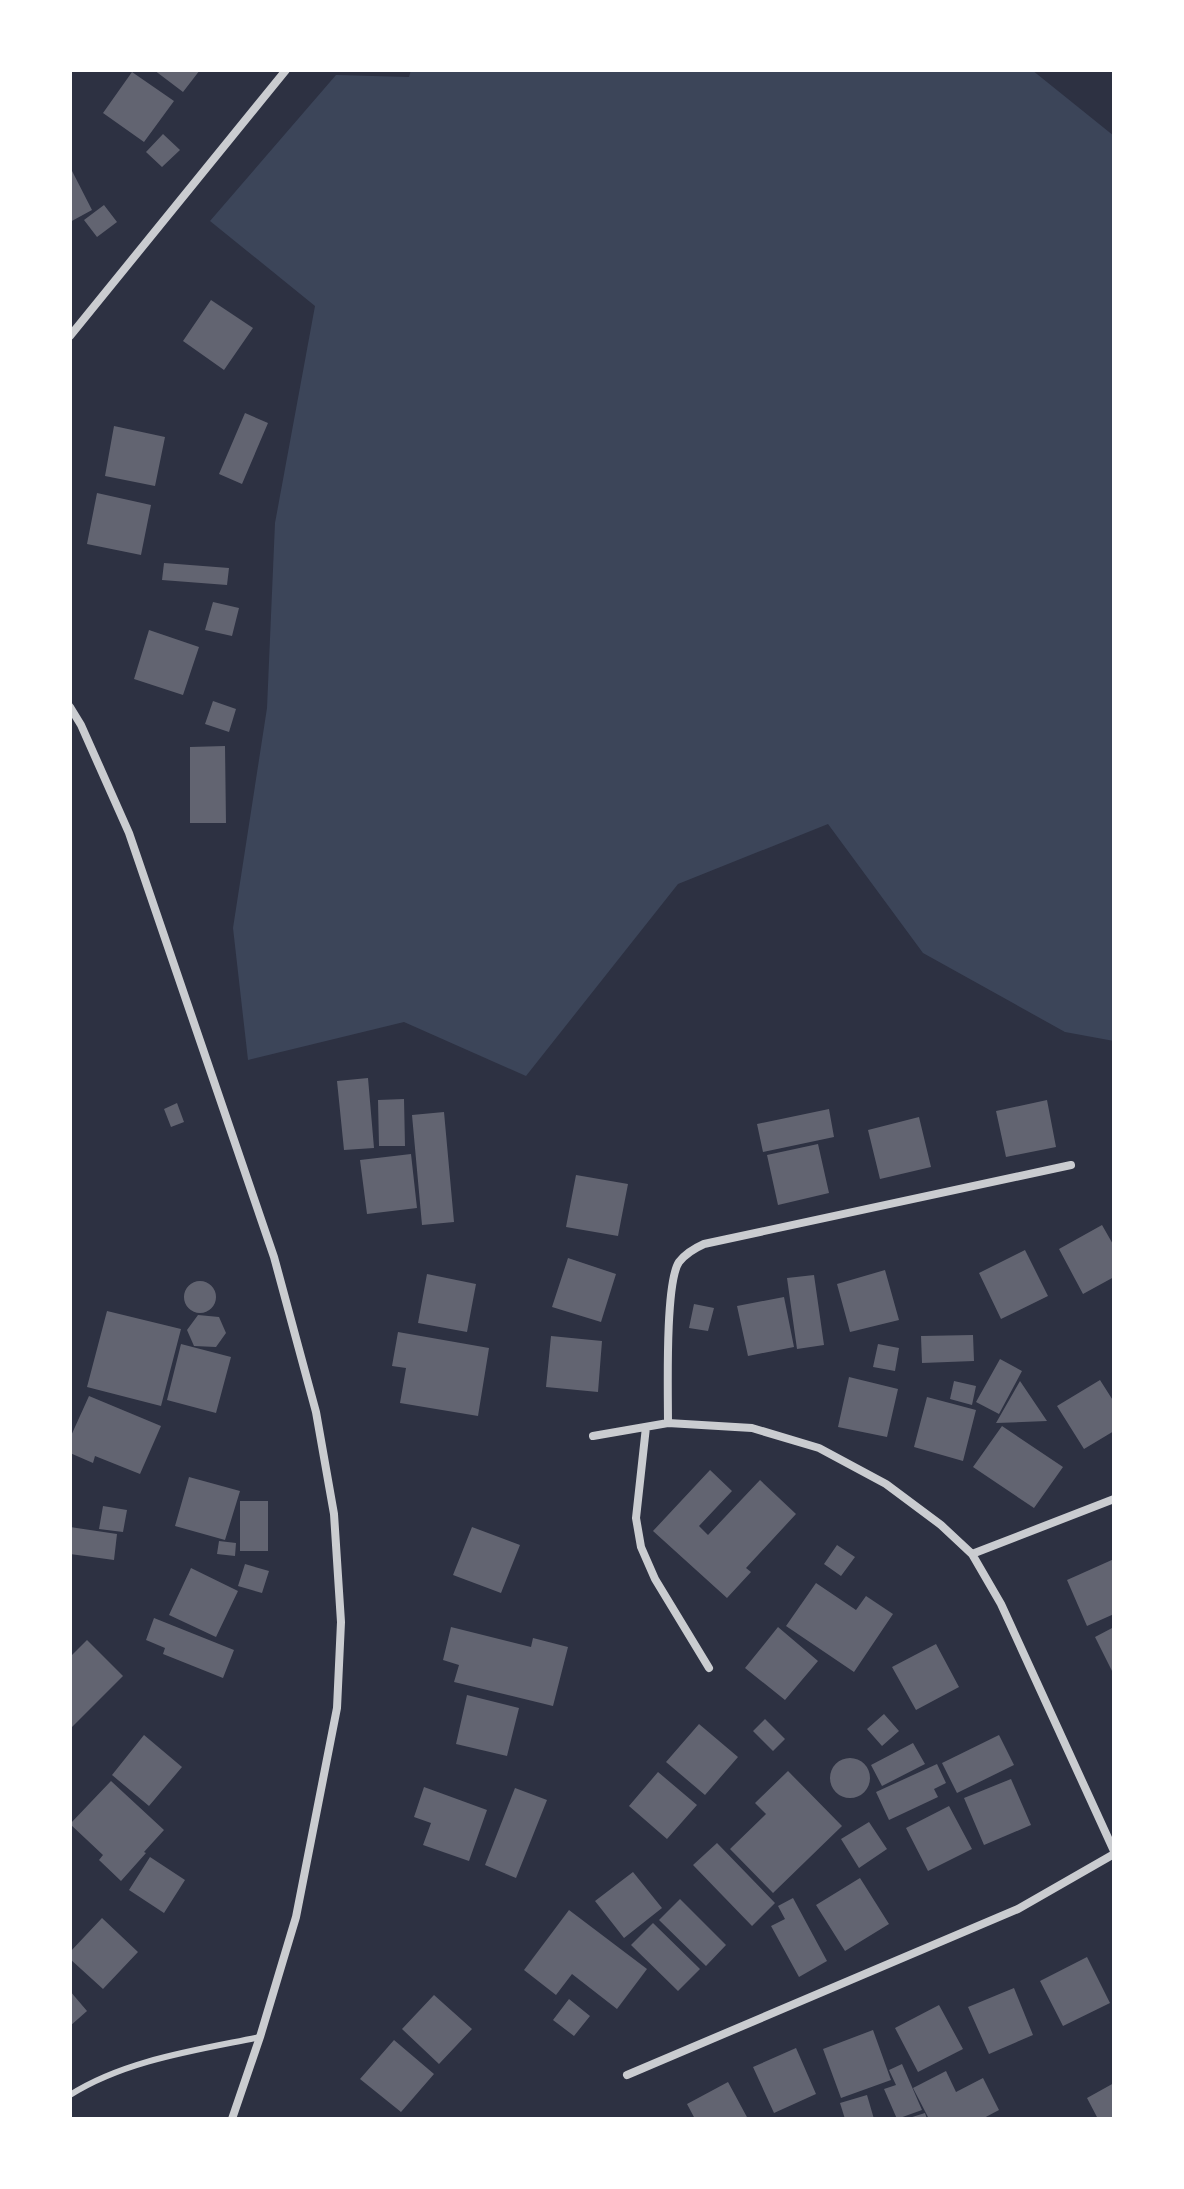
<svg xmlns="http://www.w3.org/2000/svg" width="1184" height="2189" viewBox="0 0 1184 2189" font-family="Rubik,sans-serif">
	<rect width="100%" height="100%" fill="#2d3142"/>
	<path fill="#3c4559" d="M411,70h621l82,66v905l-49,-9 -142,-79 -95,-129 -150,60 -152,192 -122,-54 -156,38 -15,-132 34,-220 8,-185 40,-217 -105,-85 126,-146 73,2z"/>
	<path fill="#626471" d="M154,70h46l-17,22z
		M132,72l42,29 -30,41 -41,-29z
		M163,134l17,16 -18,17 -16,-15z
		M70,167l22,43 -22,12z
		M104,205l13,17 -20,15 -13,-17z
		M211,300l42,28 -29,42 -41,-29z
		M245,413l23,10 -26,61 -23,-10z
		M114,426l51,11 -10,49 -50,-10z
		M97,493l54,12 -10,50 -54,-11z
		M164,563l65,5 -2,17 -65,-5z
		M213,602l26,6 -7,28 -27,-6z
		M149,630l50,17 -16,48 -49,-16z
		M213,701l23,8 -7,23 -24,-8z
		M225,746l1,77h-36v-76z
		M368,1078l6,70 -30,2 -7,-69z
		M404,1099l1,47h-26l-1,-46z
		M1047,1100l9,47 -50,10 -10,-46z
		M177,1103l7,19 -13,5 -7,-18z
		M829,1109l5,28 -71,15 -6,-28z
		M444,1112l10,110 -32,3 -10,-110z
		M919,1117l12,50 -51,12 -12,-49z
		M818,1144l11,49 -51,12 -11,-50z
		M411,1154l6,54 -50,6 -7,-54z
		M576,1175l52,9 -10,52 -52,-9z
		M1102,1225l12,21v31l-31,17 -24,-45z
		M1025,1250l23,46 -47,23 -22,-46z
		M568,1258l48,16 -15,48 -49,-15z
		M885,1270l14,50 -49,12 -13,-48z
		M427,1274l49,10 -9,48 -49,-9z
		M814,1275l10,70 -27,4 -10,-71z
		M184 1297a16 16 0 1 1 32 0a16 16 0 1 1-32 0Z
		M784,1297l10,50 -46,9 -11,-50z
		M694,1304l20,4 -6,23 -19,-3z
		M107,1311l74,18 -20,77 -74,-19z
		M198,1315l21,2 7,16 -10,14 -22,-1 -7,-16z
		M398,1332l91,16 -11,68 -78,-13 6,-35 -14,-2z
		M973,1335l1,26 -52,2 -1,-27z
		M551,1336l51,5 -4,51 -52,-5z
		M181,1344l50,13 -15,56 -49,-13z
		M878,1344l21,4 -4,23 -22,-4z
		M1000,1359l22,12 -23,43 -23,-12z
		M849,1377l49,12 -11,48 -49,-10z
		M1100,1380l14,22v29l-30,18 -27,-43z
		M954,1381l22,5 -4,19 -22,-6z
		M1020,1381l27,40 -51,2z
		M89,1396l72,30 -21,48 -45,-18 -2,7 -23,-10v-15z
		M927,1397l49,13 -13,51 -49,-14z
		M1002,1426l61,41 -29,41 -61,-41z
		M710,1470l22,21 -33,35 9,9 52,-55 36,34 -50,54 5,4 -24,26 -74,-67z
		M189,1477l51,14 -15,49 -50,-14z
		M240,1501h28v50h-28z
		M103,1506l24,4 -4,22 -24,-3z
		M70,1527l47,7 -3,26 -44,-6z
		M472,1527l48,18 -19,48 -48,-18z
		M219,1541l17,2 -1,13 -18,-2z
		M837,1545l18,12 -14,19 -17,-12z
		M1114,1559v55l-27,12 -20,-46z
		M245,1564l24,7 -7,22 -24,-7z
		M191,1568l47,23 -22,46 -47,-22z
		M816,1583l40,27 10,-14 27,18 -39,58 -68,-46z
		M154,1618l80,32 -11,28 -60,-24 2,-6 -19,-8z
		M451,1627l80,20 2,-9 35,9 -15,59 -99,-24 5,-17 -16,-5z
		M778,1627l40,34 -33,39 -40,-32z
		M1114,1627v48l-19,-38z
		M87,1640l36,36 -53,53v-72z
		M936,1644l23,43 -43,23 -24,-43z
		M467,1695l52,13 -12,48 -51,-12z
		M884,1714l15,17 -17,15 -15,-17z
		M765,1719l20,20 -12,12 -20,-20z
		M699,1724l39,33 -33,38 -39,-33z
		M144,1735l38,32 -33,39 -37,-31z
		M999,1735l15,30 -57,28 -15,-30z
		M913,1743l12,21 -43,22 -11,-21z
		M830 1778a20 20 0 1 1 40 0a20 20 0 1 1-40 0Z
		M937,1764l9,19 -12,6 4,8 -49,23 -13,-28z
		M788,1771l54,55 -69,67 -43,-44 36,-35 -11,-11z
		M658,1772l39,33 -30,34 -38,-33z
		M1011,1779l20,46 -47,20 -20,-47z
		M111,1781l53,49 -20,22 2,1 -25,28 -22,-21 4,-5 -33,-31z
		M424,1787l63,23 -18,51 -46,-16 8,-22 -17,-6z
		M515,1788l32,12 -31,78 -31,-13z
		M949,1806l23,43 -44,22 -22,-43z
		M869,1822l18,27 -28,19 -18,-29z
		M717,1843l58,60 -23,23 -59,-61z
		M150,1857l35,23 -21,33 -35,-23z
		M633,1872l29,36 -38,30 -29,-37z
		M860,1878l29,46 -44,27 -29,-46z
		M793,1898l34,63 -28,16 -28,-51 14,-7 -7,-13z
		M680,1899l46,46 -20,21 -47,-46z
		M569,1910l78,59 -30,40 -45,-35 -16,21 -32,-25z
		M102,1918l36,34 -35,37 -33,-30v-7z
		M653,1923l47,46 -22,22 -47,-46z
		M1087,1957l23,46 -47,23 -23,-45z
		M1014,1988l19,47 -44,19 -21,-47z
		M70,1991l17,20 -17,15z
		M434,1995l38,34 -33,35 -37,-35z
		M569,1999l21,17 -16,20 -21,-16z
		M939,2005l24,44 -45,23 -23,-44z
		M873,2030l18,50 -50,18 -18,-49z
		M394,2040l40,34 -33,38 -41,-33z
		M796,2048l20,46 -42,19 -21,-46z
		M902,2064l20,46 -25,9 -13,-30 12,-4 -7,-15z
		M946,2071l10,21 27,-14 16,32 -17,9h-53l-16,-31z
		M728,2082l20,37h-53l-8,-15z
		M1114,2083v36h-16l-11,-21z
		M867,2095l7,24h-29l-5,-16z
		M925,2113l2,6h-18v-1z"/>
	<g fill="none" stroke-linecap="round" stroke-linejoin="round">
		<path stroke="#caccd0" stroke-width="6" d="M70,2095c55,-35 127,-45 190,-58"/>
		<path stroke="#caccd0" stroke-width="8" d="M70,336l216,-266
			M70,707l11,18 48,108 145,424 42,155 18,102 7,108 -4,86 -41,209 -36,120 -28,82
			M668,1423c0,-31 -3,-140 11,-161 7,-9 16,-14 25,-18l367,-79
			M646,1427l-10,91 5,29 14,32 54,89
			M593,1436l75,-13 84,5 67,20 67,36 55,41 31,29 29,50 113,247
			M972,1554l142,-55
			M627,2075l391,-166 96,-55"/>
	</g>
	<rect width="1184" height="2189" fill="none" stroke="#ffffff" stroke-width="144"/>
</svg>
